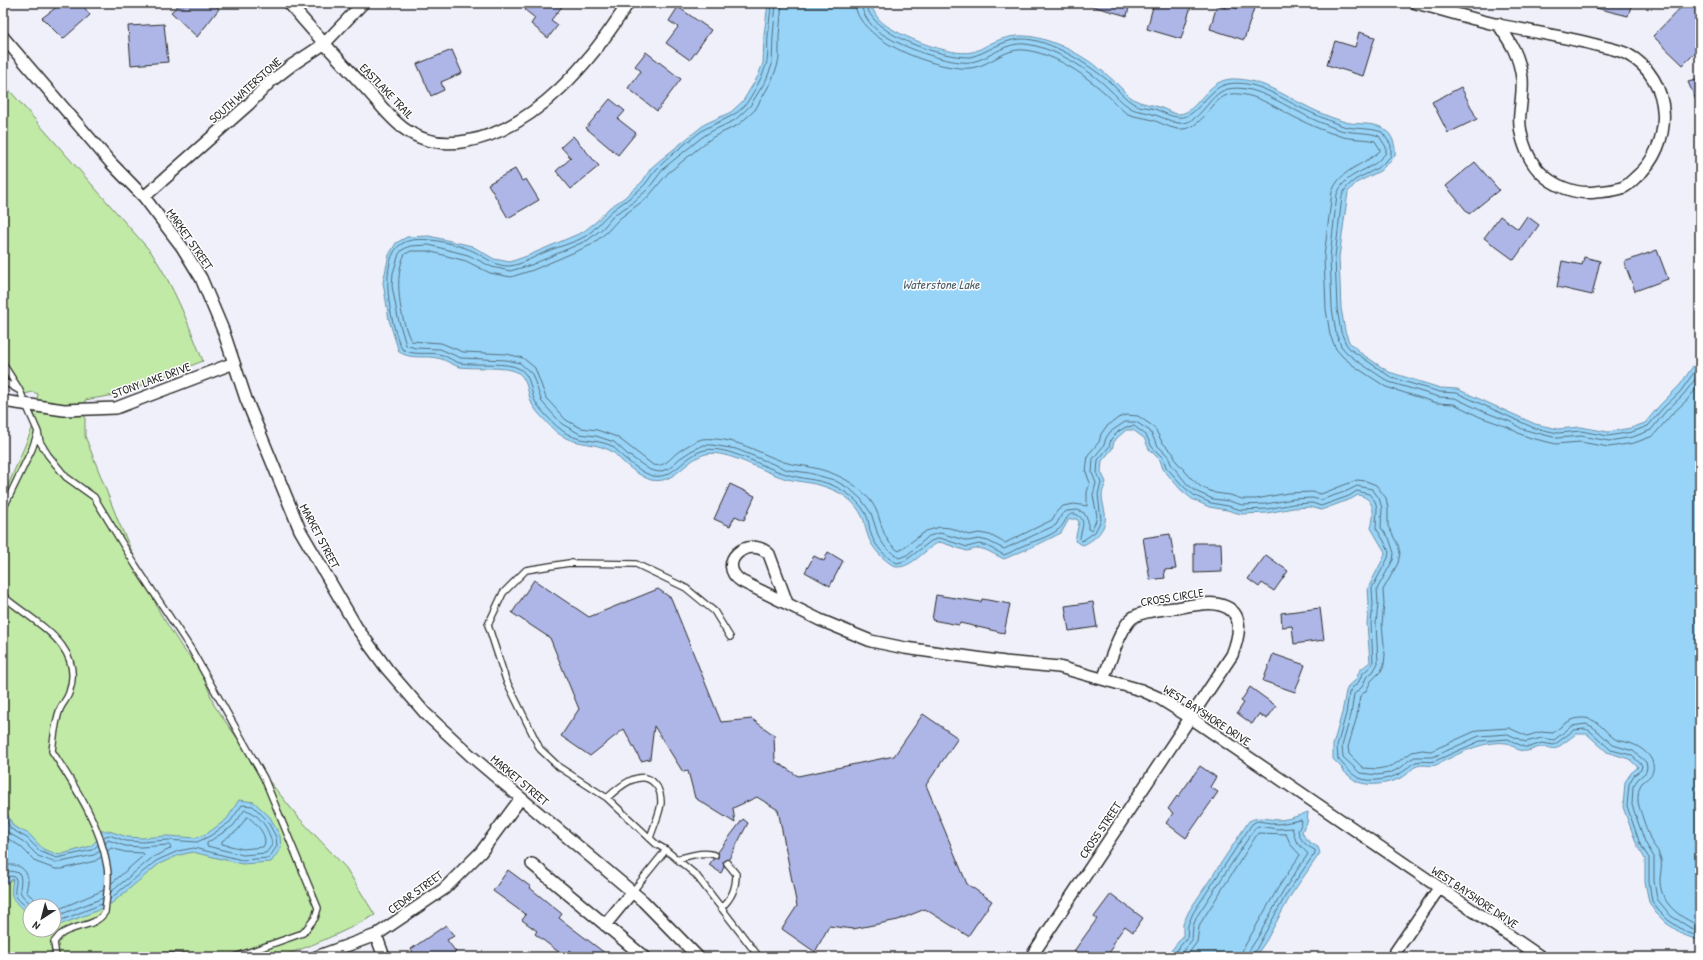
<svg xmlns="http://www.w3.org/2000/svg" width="1703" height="960" viewBox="0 0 1703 960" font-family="'Patrick Hand',sans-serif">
	<rect width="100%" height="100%" fill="#eff0fa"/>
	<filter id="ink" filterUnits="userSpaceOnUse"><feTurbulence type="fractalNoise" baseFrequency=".025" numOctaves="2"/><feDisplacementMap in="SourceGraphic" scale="8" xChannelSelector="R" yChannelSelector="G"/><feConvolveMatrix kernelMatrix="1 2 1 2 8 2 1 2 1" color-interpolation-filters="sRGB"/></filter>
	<g filter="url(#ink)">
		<path fill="#c0eaa6" stroke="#768a68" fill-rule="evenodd" d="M3,83l148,169c23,34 37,71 52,109l-76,30 -12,4 -30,5v36l34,87 41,90 23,36 18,20 13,36 11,16 36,50 38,47 47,50 29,47c-31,17 -63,31 -96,42h-276v-71l10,-8v-52l-10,-20v-309l29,-68 6,-35 -5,-2 -9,2 -6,-12 -15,-10zM30,906h24v24h-24z"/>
		<path fill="#97d4f8" stroke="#6c90a6" d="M768,3h101c5,7 7,15 14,20 16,13 68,34 89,29 7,-1 14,-7 22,-10 15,-7 31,-8 48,-3 26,7 53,24 73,43 7,6 12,14 20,18 7,4 16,4 24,7 6,2 14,7 20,7 19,-1 26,-33 52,-35 27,-1 49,14 71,25 13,7 27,13 40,17 13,5 31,0 42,8 9,6 12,17 11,27l-15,15 -24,12 -8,9 -9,65 2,51 4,23 4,11 13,12 27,18 51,16 17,1 78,35 23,5 23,-2 27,5 23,-4 14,-5 15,-18 20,-20 20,-29v585l-16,-6 -18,-12 -11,-11 -6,-10 -4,-20v-23l-8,-14 -14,-38 2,-25 6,-9 7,-6 -9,-8 -22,-7 -20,-18h-11l-19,14c-5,2 -9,-2 -15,-1 -8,0 -14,7 -23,3 -5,-2 -8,-7 -13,-7 -23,-3 -50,12 -70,22 -7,2 -14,-2 -21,2 -3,1 -5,5 -9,8 -12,8 -37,13 -50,6 -5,-3 -10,-8 -15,-12h2l-10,-10v-14l9,-32 4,-22 3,-6 6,-4 5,-11 10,-8 -3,-38 2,-21 -1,-15 16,-31 1,-5 -14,-24c4,-14 4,-30 -13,-33l-7,4 -30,11 -10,-3 -18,1 -26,5 -26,1 -14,-4 -18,-3 -17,-8 -11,-9 -18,-21 -3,-9 -11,-11 -5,-11 -11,-8h-7l-9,8 -3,4 -2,7 -10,12 -1,11 5,10c-1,4 -4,9 -4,13 0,6 2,12 3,18 3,15 -10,27 -22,32l-8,-4 4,-19 -2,-3h-8l-8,14 -22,11 -35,15 -18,-9 -7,-2 -12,3 -27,-9c-15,6 -27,26 -44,25 -13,-7 -25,-19 -29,-34 -2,-5 -2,-12 -5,-17 -6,-13 -18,-22 -31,-27 -14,-6 -30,-7 -44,-10 -22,-6 -60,-30 -81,-25 -21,5 -31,31 -55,26 -10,-3 -24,-14 -30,-20 -4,-4 -7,-8 -12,-10 -21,-10 -39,-3 -58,-23 -6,-7 -15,-15 -19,-23 -5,-11 -4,-26 -15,-32 -11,-6 -43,-3 -57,-5 -8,-2 -15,-8 -23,-9 -13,-3 -25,2 -38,-6l-10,-32 -6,-38 6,-27 7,-12 11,-6 22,-1 43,10 22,13 16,3 17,-6 56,-24 14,-11 12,-13 15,-10 18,-16 9,-14 8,-7 46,-37 26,-12 12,-11 15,-25 5,-13 1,-28z
			M239,800l15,2 16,15 10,19 1,12 -10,14 -29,2 -49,-12 -14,3 -20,9 -47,39 -18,9 -40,15v-21h-24v8c-17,-13 -21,-14 -17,-35l-10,7v-80l10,20 16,8 14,15 16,6 32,-9 6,-6 4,-9h8l18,6 15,1 25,-2 29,2 12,-5 19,-14z
			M1308,812l-1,11 -5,8c2,8 8,12 16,16l2,6 -29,42 -25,46 -11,16h-89l17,-21v-12l6,-13 60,-90c10,-5 18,-2 28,-1 11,0 21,-4 31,-8z"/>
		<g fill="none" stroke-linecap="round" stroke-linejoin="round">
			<path stroke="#566f7d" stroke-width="1" d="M771,3c0,11 -3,23 -3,34 -1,9 1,19 -2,28 -4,13 -11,25 -18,36 -11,18 -34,20 -49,32 -14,11 -31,24 -43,37 -6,6 -9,14 -16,19 -8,8 -18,14 -27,21 -10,8 -17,19 -27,26 -12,7 -26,10 -38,15 -13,5 -24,13 -38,15 -14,1 -25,-9 -37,-15 -16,-7 -54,-17 -70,-8 -27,14 -12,85 -1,106 11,7 24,3 36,5 8,1 14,7 22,9 16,3 47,-2 60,6 13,8 9,25 18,37 11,13 24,29 42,33 11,2 21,2 32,7 4,3 7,7 11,11 7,6 21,17 30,19 21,4 32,-22 52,-26 22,-5 59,18 81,24 15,5 31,5 46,11 14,6 27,16 34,29 3,6 3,14 5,20 4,12 15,24 26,29l8,-2 26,-20 9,-3 27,9 12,-3 8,2 17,9c6,-2 11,-5 16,-8 13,-6 28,-9 39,-18 7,-5 8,-21 20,-13 8,5 1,16 1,23l2,2 13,-9 6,-12 -3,-26 3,-11 -4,-11 1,-12 11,-13 2,-8 8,-8 7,-4 8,-1 12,9 6,12 11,11 3,9 18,20 11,9 16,7 17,3 13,4 26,-1 26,-5 19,-1 9,3 28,-10 8,-5 12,3 6,7 2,7 -1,20 8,13 5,11 -1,6 -16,30 1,16 -2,20 2,38 -4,6 -6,5 -5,10 -6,5 -3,5 -3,21 -9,32 1,13c6,6 12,15 21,19 12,5 31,1 42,-5 6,-3 9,-9 15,-11 7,-2 12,1 19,-1l45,-20 28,-2 16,8h6l12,-4 12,2 20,-15 11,-1 5,2 21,19 20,5 11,10 -1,5 -7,5 -5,9 -2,22 13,38 9,14v24l3,19 6,9 10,10 18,12 14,5
				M776,3l-3,33 -1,29 -6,15 -16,26 -15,14 -25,12 -9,6 -37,30 -16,21 -18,16 -15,9 -12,14 -15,12 -57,25 -21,6 -18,-4 -24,-12 -39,-10 -19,1 -8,4 -3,4 -6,19 -1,13 6,32 8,27 9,3 25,1 21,9 45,2 14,3 12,11 10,28 20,22 18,10 16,2 18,6 13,12 23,16 9,2 11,-4 9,-9 12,-8 13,-6h8l24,4 52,21 21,3 25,7 16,9 11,10 10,14 8,25 7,10 13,10 8,-3 22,-19 11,-3 28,8 11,-2 9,2 16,8 52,-24 6,-11 5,-3 11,-1 6,3 4,7v9l3,1 4,-7 2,-7 -4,-21 3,-12 -4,-10 1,-14 11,-14 2,-7 4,-6 15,-10h11l14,9 7,14 11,11 3,8 16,20 10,8 16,7 16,2 13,4 24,-1 27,-5 19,-1 9,2 26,-9 10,-5 15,3 7,9 3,10 -1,20 8,10 5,15 -1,7 -16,29 1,15 -2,20 2,39 -5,9 -6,4 -5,11 -8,7 -3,21 -9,31 1,11 17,16 17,2 13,-2 12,-6 7,-7 6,-3h18l46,-21 29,-2 17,8 17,-4 12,2 18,-14 14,-2 7,3 20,18 20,6 13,11 1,5 -1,5 -8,7 -5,7 -1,19 13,37 9,15v24l3,18 14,17 18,11 11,5
				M782,3l-3,33v22l-2,9 -6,15 -16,28 -17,15 -25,12 -8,6 -37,30 -20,24 -29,22 -12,13 -16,13 -58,25 -22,7 -21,-4 -24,-12 -38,-10h-17l-6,3c-12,22 -5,65 6,87l30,2 22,9 44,2 16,4 12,10 11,30 20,22 15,8 16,2 20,7 36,28c13,3 18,-9 28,-15 6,-4 14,-9 21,-11 7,-1 15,0 22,1 20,3 40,15 60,22 9,3 17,3 26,5 24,5 44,14 60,33 14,17 8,38 29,51l27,-20 14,-4 10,1 19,7 10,-2 11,2 15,8 47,-23 5,-9 6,-5 11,-2 13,2v-14l3,-9 -4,-11 2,-17 11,-13 2,-8 5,-7 12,-9 8,-3 12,1 16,11 8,15 11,11 3,8 16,18 9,8 14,6 15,2 12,4h14l32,-6 24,-1 9,2 36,-14 9,1 10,4 10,13 2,10v18l10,19 2,8 -2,10 -15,27 1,14 -2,20 3,31 -1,10 -3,6 -10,10 -5,10 -6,5 -3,20 -9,31 1,7 14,14 14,1 11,-2 7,-3 17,-12 10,-2 9,1 47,-21 31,-2 18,8 13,-4 13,1c10,-8 18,-16 32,-15 16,2 21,17 32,22 3,1 6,1 9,2 10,2 25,11 27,22 2,11 -5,13 -11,19 -4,5 -4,12 -4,18 0,5 11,35 13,40 2,5 7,8 8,13 4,8 2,16 1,24 -1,25 19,39 40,48
				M855,3c1,38 84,68 115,65 20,-2 34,-20 54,-18 29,3 58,23 80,42 8,7 14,16 24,22 7,3 13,3 21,5 9,2 18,8 28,10 27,3 33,-32 54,-35 24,-2 46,15 67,25 12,6 26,12 39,16 12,5 26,3 38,6l5,8v2c-17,15 -40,18 -48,41l-8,65 2,52 4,26 6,14 7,8 11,9 32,21 51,16 17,1 26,13 28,10 12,7 11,4 25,6 24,-2 29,5 25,-4 19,-7 18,-21 16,-15 13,-16
				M861,3c0,9 9,22 17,28 18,14 70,34 93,31 19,-3 33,-20 54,-18 28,3 64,25 84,45 7,6 12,13 20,18 7,5 15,4 23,7 8,2 17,7 26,9 23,3 30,-30 50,-34 25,-5 50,13 71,23 12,7 25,12 38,17 14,5 29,2 42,7l7,11v6c-4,4 -9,10 -15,13 -14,8 -27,11 -34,28l-7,63 2,51 4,25 5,13 6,7 10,8 32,21 50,15 16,1 27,13 29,11 11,7 11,3 24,6 24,-2 28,5 24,-4 18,-7 15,-19 17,-16 17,-22
				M866,3c3,32 76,55 104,54 18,-4 30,-17 51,-18 28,-1 70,27 91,45 7,7 13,15 22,20 6,3 11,3 17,4 9,2 17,8 26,9 20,4 30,-30 51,-33 26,-5 51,13 73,24 13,6 26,12 39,17 13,5 28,2 42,7l9,13v11c-5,5 -11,11 -17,14 -14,8 -26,10 -32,26l-7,61 2,51 4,24 5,12 4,5 42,29 48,14 17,1 77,35 24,5 23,-2 27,5 24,-4 16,-6 15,-18 17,-16 20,-28
				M245,810c14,2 26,22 27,35l-6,8 -23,2 -36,-9v-3l26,-17z
				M3,814l8,15 16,9 14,14 16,6 35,-8 6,-5
				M248,817c8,6 22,20 15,30l-20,2 -21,-5v-3l16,-11 8,-12z
				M3,825l4,7 17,10 14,14 18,7 38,-8 6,-4
				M3,836l17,10 16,16 19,7h7l33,-8 6,-4
				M103,837l6,-2 17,6 16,1 25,-2 30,2 13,-6 20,-14 12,-17 11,1 14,14 9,17 1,9 -8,12 -27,2 -48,-12 -16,3 -22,10 -46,38
				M105,844l3,-4 17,6 16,1 28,-2 2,2 -1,2 -17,8 -42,35
				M108,851l3,-3 14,4 18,1 1,2 -32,28
				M3,867c10,-5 23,-1 25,12 0,4 -1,9 -2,13l17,14
				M3,875l8,-4 8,2c5,8 -2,16 3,22 3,5 9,8 13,11
				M3,881l7,-5 5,1c3,6 -1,10 0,16 1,7 10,12 15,16
				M54,911l50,-21
				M54,917l49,-19
				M54,923l48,-19
				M1171,957l16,-19 1,-13 5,-12 59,-89 5,-3 21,3 23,-4 1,2 -4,9c2,9 8,15 17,19v3l-28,40 -35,64
				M1178,957l14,-17 1,-14 4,-10 58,-88 3,-2 19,3 15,-1 4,13 12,13 -25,37 -25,46 -9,14 -2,6
				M1186,957l11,-15 2,-15 4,-8 55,-86 28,1 5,11 9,10 -22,33 -35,61 -2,8"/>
		</g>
		<path fill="#adb6e7" stroke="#2b2b2b" d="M62,3h19l9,12 -27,24 -21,-21z
			M181,3h33l5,6 -22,28 -26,-25z
			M531,3h34l-14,17 7,5 -10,13 -17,-14 4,-6 -10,-8z
			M1092,3h38l-3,13 -35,-10z
			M1154,3h38l-11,36 -34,-10z
			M1240,3l15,2 -11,35 -34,-11 7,-24 9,3 1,-3 11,4z
			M1593,3h39l-4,13 -36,-9z
			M1685,3h6l9,9v36l-17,17 -30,-29z
			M678,7l33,23 -21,30 -24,-17 12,-16 -9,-6z
			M164,24l4,38 -37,3 -3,-39z
			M1359,32l16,5 -12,39 -36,-11 8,-24 20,6z
			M452,50l10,23 -21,9 3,8 -13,6 -14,-32z
			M646,52l35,27 -24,32 -29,-23 13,-17 -6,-5z
			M1700,79v30l-12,-27z
			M1461,87l16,32 -29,14 -16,-31z
			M610,99l15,12 -7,8 18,14 -18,22 -32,-27z
			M573,136l26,30 -28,23 -15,-18 15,-13 -10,-11z
			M1475,162l24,28 -30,24 -23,-28z
			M515,169l7,12 4,-2 13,21 -31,18 -20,-34z
			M1500,216l18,13 9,-13 12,9 -25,35 -30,-22z
			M1657,250l11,29 -33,12 -11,-29z
			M1584,257l16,4 -8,34 -35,-8 5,-26 20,4z
			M730,484l25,12 -11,24 -9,-4 -5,10 -16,-7z
			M1170,534l6,35 -12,1 1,8 -15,2 -7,-42z
			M1194,543h27l1,29 -28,1z
			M828,552l15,9 -13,25 -25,-14 9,-16 10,5z
			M1266,555l22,16 -14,20 -12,-8 -3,4 -11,-8z
			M534,580l55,37 69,-28 13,9 50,124 31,-3 22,16 1,26 23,15 96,-20 29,-42 35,24 -32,47 41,99 25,17 -24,35 -43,-27 -27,11 -45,9 -24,-3 -14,26 -33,-23 15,-23 -19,-96 -21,-13 -24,11 2,15 -40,-25 -7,-27 -5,1 -29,-46 -4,33 -9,2 -17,-32 -34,27 -29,-20 18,-27 -29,-71 -38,-25z
			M936,595l45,7 1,-3 28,5 -6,29 -44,-10 -1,2 -27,-5z
			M1093,602l4,25 -28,4 -4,-25z
			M1320,608l4,32 -30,4 -2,-18 -10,1 -1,-14z
			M1273,654l32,11 -10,27 -32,-11z
			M1250,687l26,19 -9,13 -8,-5 -7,10 -15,-11 7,-10 -3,-2z
			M1200,766l16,11 -6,10 8,5 -32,46 -20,-15 7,-10 -5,-4 9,-13 1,1z
			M743,819l5,4 -19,36 -6,2 1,6 -3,6 -12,-8 4,-6 5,-1v-6z
			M508,870l23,17 -1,1 32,26 -3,4 51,39h-31l-9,-7 -6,6 -29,-22 2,-3 -15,-11 4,-5 -33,-24z
			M1111,894l32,24 -10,14 -8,-6 -13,18 2,2 -8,11h-24l-8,-6 23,-32 -3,-2z
			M446,925l8,11 -7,4 9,12 -7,5h-33l-5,-8z"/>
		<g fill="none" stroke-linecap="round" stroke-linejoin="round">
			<g stroke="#2b2b2b" stroke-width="8">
				<path id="lane" d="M3,364l16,25
					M3,381l17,10 18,41 -6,17 -29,60
					M38,432l2,10 8,13 18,22 28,20 42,69 55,83 73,129 54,130 -3,10 -12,15 -68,24
					M3,596c30,26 83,49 66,97 -2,6 -6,10 -9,16 -5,13 -6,28 -8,42 23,36 48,72 55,115 3,14 -1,32 -2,46 -10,16 -31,12 -45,23 -2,2 -4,5 -6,7l2,15
					M607,798c11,-10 34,-31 48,-14 4,4 6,12 6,18 0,9 -8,26 -11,36
					M666,850l30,25 63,82
					M677,859c13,-3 26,-8 38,-4
					M632,892l34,-42 -10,-6 -49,-46 -48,-31 -19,-18 -34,-69 -18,-55 15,-32 23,-23 43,-7 67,1 50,24 28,23 16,26
					M721,908c11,-10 15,-20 15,-34l-9,-11
					M155,957l12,-1 25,1"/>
			</g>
			<g stroke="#2b2b2b" stroke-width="14">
				<path id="street" d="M289,3c25,30 52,59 79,88 12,13 23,29 38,39 19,13 39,15 61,11 69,-12 126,-82 161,-138
					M1416,3c28,7 55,16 83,22 34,7 68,12 101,21 9,2 19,4 27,8 47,25 47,92 9,123 -4,4 -8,8 -12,10 -9,4 -19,4 -28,5 -20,3 -43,-6 -57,-21 -13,-14 -21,-39 -19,-58 1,-12 3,-23 2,-35 -3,-23 -11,-35 -24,-54
					M3,37l108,126 33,34 38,50 19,31 22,52 23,69 54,131 57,98 30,41 38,44 45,42 173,146 55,56
					M144,197l105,-93 21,-22 22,-17 32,-21 39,-41
					M3,401l61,9 52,-2 118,-45
					M787,603l-18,-49c-21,-20 -54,9 -28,27l79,39 51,21 34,7 100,14 54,5 82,23 18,8 32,20 350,239
					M532,864l112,93
					M605,925l27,-33
					M376,935l8,22
					M316,957l60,-22 68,-46 37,-37 40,-54
					M1031,957l201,-302c8,-21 14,-46 -16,-51 -10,-2 -29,2 -40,4 -12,1 -38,3 -46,12 -12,13 -20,43 -27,59
					M1392,957l47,-69"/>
			</g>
			<use href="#lane" stroke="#fff" stroke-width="5.5"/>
			<use href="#street" stroke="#fff" stroke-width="11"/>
		</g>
	</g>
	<g text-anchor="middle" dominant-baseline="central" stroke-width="3" stroke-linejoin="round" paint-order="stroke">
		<g font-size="12" fill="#2b2b2b" stroke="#fff">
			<text transform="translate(245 90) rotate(-42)">SOUTH WATERSTONE</text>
			<text transform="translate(387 91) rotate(46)">EASTLAKE TRAIL</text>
			<text transform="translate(190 239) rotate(55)">MARKET STREET</text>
			<text transform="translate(151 380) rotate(-20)">STONY LAKE DRIVE</text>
			<text transform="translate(320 536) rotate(62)">MARKET STREET</text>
			<text transform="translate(1172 597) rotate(-9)">CROSS CIRCLE</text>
			<text transform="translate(1207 715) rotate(33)">WEST BAYSHORE DRIVE</text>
			<text transform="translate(520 780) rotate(40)">MARKET STREET</text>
			<text transform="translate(1100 830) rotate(-56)">CROSS STREET</text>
			<text transform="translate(415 892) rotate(-36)">CEDAR STREET</text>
			<text transform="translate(1475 897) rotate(34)">WEST BAYSHORE DRIVE</text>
		</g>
		<g font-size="13" font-style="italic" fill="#4b5e68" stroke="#fff">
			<text x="941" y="284">Waterstone Lake</text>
		</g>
	</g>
	<rect width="1703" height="960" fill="none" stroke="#fff" stroke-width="16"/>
	<rect x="8" y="8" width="1687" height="944" fill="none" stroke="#2b2b2b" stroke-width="1.5" filter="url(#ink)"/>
	<g transform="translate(42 918) rotate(216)"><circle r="19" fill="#ffffff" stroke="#aaaaaa"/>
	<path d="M0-3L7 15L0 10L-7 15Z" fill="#2b2b2b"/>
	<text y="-6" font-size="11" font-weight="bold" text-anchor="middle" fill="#2b2b2b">N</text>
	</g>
</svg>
